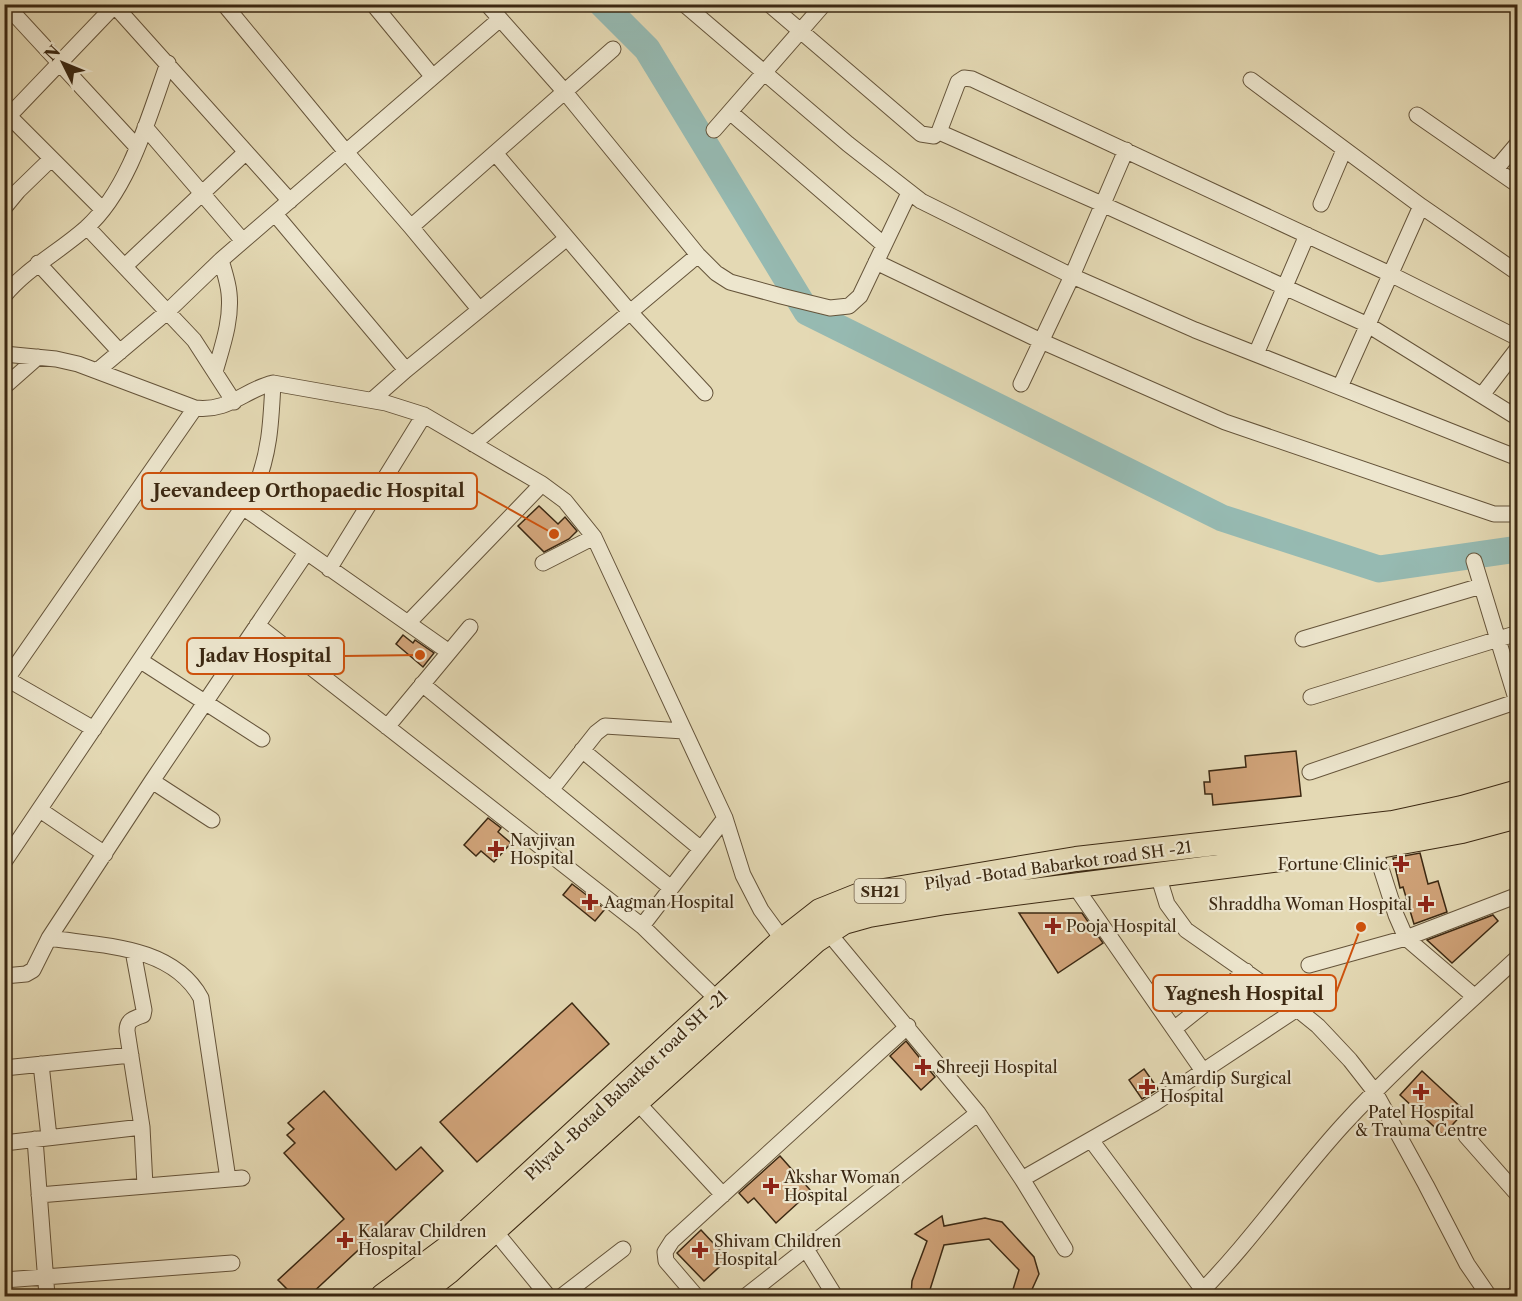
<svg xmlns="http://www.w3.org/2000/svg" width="1522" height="1301" viewBox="0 0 1522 1301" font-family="'Libre Caslon Text',serif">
	<rect width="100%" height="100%" fill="#e4d9b4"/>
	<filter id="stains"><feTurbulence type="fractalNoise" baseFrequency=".00333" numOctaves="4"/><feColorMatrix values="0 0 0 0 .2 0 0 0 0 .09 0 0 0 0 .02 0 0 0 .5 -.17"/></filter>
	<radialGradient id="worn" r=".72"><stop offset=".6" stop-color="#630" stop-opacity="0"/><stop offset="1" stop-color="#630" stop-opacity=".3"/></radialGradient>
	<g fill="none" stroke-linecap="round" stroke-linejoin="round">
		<path stroke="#96bab2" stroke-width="27" d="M602,4l45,45 160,263 415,206 157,51 139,-20"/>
	</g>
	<path fill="#d1a47a" stroke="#3b2812" stroke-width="1.5" d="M539,506l19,18 7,-7 12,14 -8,8 -25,13 -26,-26z
		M403,635l10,8 2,-3 19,13 -11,14 -27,-23z
		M1296,751l5,45 -88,9 -1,-11h-7l-1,-12h6l-1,-11 37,-4 -1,-11z
		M488,818l13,10 -3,4 13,11 -17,19 -13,-11 -5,5 -12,-11z
		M1420,853l8,31 10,-3 9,31 -33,12 -11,-37 -3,1 -7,-30z
		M572,884l33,25 -10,12 -32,-26z
		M1019,913h63l21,30 -45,30z
		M1493,915l5,6 -46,42 -25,-23z
		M572,1003l37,41 -132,118 -37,-40z
		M906,1041l29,36 -14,13 -31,-34z
		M1144,1069l14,20 -16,10 -13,-19z
		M1422,1071l43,40 -22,24 -43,-40z
		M324,1091l72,79 25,-23 22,24 -134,125h-15l-16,-16 66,-61 -60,-66 11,-10 -8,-8 7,-6 -6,-6z
		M780,1156l31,35 -35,32 -22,-25 -6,5 -9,-10z
		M942,1216l2,10 41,-8 17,4 32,35 5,17 -10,22h-18l8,-26 -30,-31 -45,6 -16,51h-17l1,-15 15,-40 -12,-7z
		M701,1230l27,29 -24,22 -27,-28z"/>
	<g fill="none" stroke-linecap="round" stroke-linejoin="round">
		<g stroke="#65543a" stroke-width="17">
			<path id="street" d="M5,4l132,143
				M224,4l122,148 65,75 68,82
				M373,4l60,73
				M487,4l78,88 133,163 18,18 14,9 51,14 49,12 19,-2 11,-10 49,-103
				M684,4l164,140 73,57 151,75 123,54 323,128
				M769,4l152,130 13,2 5,-4 19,-50 6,-4 8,1 418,195 128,64
				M115,6l175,195
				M1251,80l170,126 97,67
				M730,112l154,133
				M1417,115l101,70
				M9,116l93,93
				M4,121l112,-117
				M145,127l98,114
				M714,130l110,-126
				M939,132l163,72 266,121 150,93
				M495,153l135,159 75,81
				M1496,169l22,-26
				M1321,204l23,-54
				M4,208l14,-17 33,-32
				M275,214l131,156
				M87,227l107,113 40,62
				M411,227l202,-178
				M876,262l165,79 184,81 269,92h24
				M38,263l82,89
				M125,266l121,-114
				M4,296c23,-28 55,-44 82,-68 43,-38 63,-112 82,-165
				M4,354l52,5 22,5 117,44c34,4 49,-18 78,-25l113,20 38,12 118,69 23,17 29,36 131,281 18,57 18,35 22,30
				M1256,354l51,-119
				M97,371l70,-59 54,-52 279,-241
				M215,372c7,-25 17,-52 14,-79 -1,-11 -5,-22 -8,-33
				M1021,384l51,-108 54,-126
				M4,387l34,-30
				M1340,387l81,-181
				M1482,395l36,-47
				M372,400l34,-30 161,-132
				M473,444l225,-189
				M244,508l205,144
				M1474,561l44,144
				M543,563l51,-26
				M329,569l95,-154
				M408,623l134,-139
				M257,625l385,301 82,80
				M1303,639l178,-53
				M141,661l121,78
				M7,679l87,50
				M4,683l191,-275
				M422,684l249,204
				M1311,697l207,-64
				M387,727l83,-100
				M582,750l119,99
				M1310,772l208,-71
				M152,781l60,39
				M551,790l45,-57 9,-7 79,5
				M40,810l65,44
				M1372,840l24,75 10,23 69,59
				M4,862l251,-373c15,-37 16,-67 18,-106
				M1158,875l9,29 19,26 100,70 32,26 32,34 25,32 51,93 41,79 22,32
				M1074,885l129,186
				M642,926l83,-108
				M827,931l151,182 44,66 43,70
				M49,938c53,8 123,7 152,60l27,181
				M133,951l11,59 -1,5c-10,4 -16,5 -16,16l15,96 3,59
				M1309,965l97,-27 107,-41
				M4,976l22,-2 7,-4 16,-32 103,-157 154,-228
				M1174,1029l72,-58
				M41,1064l8,73
				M4,1068l127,-13
				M636,1101l87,94
				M1466,1136l52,59
				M35,1139l12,157
				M1091,1140l112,150
				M4,1143l138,-16
				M1022,1179l133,-76 142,-94
				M39,1195l203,-17
				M494,1230l54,66
				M806,1249l29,47
				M4,1280l228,-17
				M562,1296l61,-47
				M696,1296l-30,-35 -1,-9 7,-11 236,-215
				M746,1296l232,-183
				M1197,1296c53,-53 95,-115 146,-171 54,-59 116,-113 175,-168
				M1512,1296l6,-4"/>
		</g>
		<g stroke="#3b2812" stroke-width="26">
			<path id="primary" d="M383,1296l73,-54 327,-302 37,-29 40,-16 216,-36 317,-36 69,-15 56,-16
				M417,1296l31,-24 367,-331 29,-19 25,-7 77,-13 428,-55 88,-16 56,-15"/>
		</g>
		<use href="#street" stroke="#ede6ce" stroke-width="15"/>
		<use href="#primary" stroke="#e4d9b4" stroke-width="24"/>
	</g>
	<g fill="#8f2418" stroke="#ede6ce" stroke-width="2">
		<path d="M493 840h6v6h6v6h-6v6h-6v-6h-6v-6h6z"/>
		<path d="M1398 855h6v6h6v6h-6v6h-6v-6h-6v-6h6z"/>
		<path d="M587 893h6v6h6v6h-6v6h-6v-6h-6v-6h6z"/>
		<path d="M1423 895h6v6h6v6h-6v6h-6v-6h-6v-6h6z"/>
		<path d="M1050 917h6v6h6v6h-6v6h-6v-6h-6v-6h6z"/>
		<path d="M920 1058h6v6h6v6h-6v6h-6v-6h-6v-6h6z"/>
		<path d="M1144 1078h6v6h6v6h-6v6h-6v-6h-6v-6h6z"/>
		<path d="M1418 1083h6v6h6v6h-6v6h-6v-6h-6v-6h6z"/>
		<path d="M768 1177h6v6h6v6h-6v6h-6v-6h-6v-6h6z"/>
		<path d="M342 1231h6v6h6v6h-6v6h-6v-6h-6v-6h6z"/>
		<path d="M697 1241h6v6h6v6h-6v6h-6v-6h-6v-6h6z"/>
	</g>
	<g text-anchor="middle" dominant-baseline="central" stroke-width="4.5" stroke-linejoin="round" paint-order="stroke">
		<rect fill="#ede6ce" stroke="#70614a" stroke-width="1.5" x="854.5" y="879" width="51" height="24" rx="4.5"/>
		<g font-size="15" font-weight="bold" fill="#3b2812">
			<text x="880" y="891">SH21</text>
		</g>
		<g font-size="16" fill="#3b2812" stroke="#ede6ce" text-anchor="start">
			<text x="510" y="840">Navjivan<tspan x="510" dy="18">Hospital</tspan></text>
			<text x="1388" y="864" text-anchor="end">Fortune Clinic</text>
			<text x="604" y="902">Aagman Hospital</text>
			<text x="1412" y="904" text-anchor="end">Shraddha Woman Hospital</text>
			<text x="1066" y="926">Pooja Hospital</text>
			<text x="936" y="1067">Shreeji Hospital</text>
			<text x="1160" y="1078">Amardip Surgical<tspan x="1160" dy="18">Hospital</tspan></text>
			<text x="1421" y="1112" text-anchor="middle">Patel Hospital<tspan x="1421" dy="18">&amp; Trauma Centre</tspan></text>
			<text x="784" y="1177">Akshar Woman<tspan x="784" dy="18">Hospital</tspan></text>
			<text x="358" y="1231">Kalarav Children<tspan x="358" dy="18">Hospital</tspan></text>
			<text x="714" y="1241">Shivam Children<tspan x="714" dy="18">Hospital</tspan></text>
		</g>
		<g font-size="16" fill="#3b2812" stroke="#ede6ce">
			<text transform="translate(1058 865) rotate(-8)">Pilyad -Botad Babarkot road SH -21</text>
			<text transform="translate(626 1085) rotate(-43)">Pilyad -Botad Babarkot road SH -21</text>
		</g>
	</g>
	<path fill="none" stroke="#ce520d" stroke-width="2" d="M554 534L477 491M420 655L344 656M1361 927L1336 993"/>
	<g fill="#ce520d" stroke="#ede6ce" stroke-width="2">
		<circle cx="554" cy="534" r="6"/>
		<circle cx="420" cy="655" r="6"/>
		<circle cx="1361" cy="927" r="6"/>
	</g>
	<g fill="#ede6ce" stroke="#ce520d" stroke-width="2">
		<rect x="142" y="473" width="335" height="36" rx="6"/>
		<rect x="187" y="638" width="157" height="36" rx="6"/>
		<rect x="1153" y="975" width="183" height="36" rx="6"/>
	</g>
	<g font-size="18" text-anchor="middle" font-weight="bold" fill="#3b2812">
		<text x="309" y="497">Jeevandeep Orthopaedic Hospital</text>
		<text x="265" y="662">Jadav Hospital</text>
		<text x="1244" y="1000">Yagnesh Hospital</text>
	</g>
	<rect width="1522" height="1301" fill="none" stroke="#e4d9b4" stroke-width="24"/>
	<rect x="6" y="6" width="1510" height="1289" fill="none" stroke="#3b2812" stroke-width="3"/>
	<rect x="12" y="12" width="1498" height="1277" fill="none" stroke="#3b2812" stroke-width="1.5"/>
	<g transform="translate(63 63) rotate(313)" stroke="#ede6ce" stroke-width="4.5" paint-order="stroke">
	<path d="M0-4.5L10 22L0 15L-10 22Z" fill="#3b2812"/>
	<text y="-9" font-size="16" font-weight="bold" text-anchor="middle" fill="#3b2812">N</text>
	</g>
	<rect width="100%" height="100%" filter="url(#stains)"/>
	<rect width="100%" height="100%" fill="url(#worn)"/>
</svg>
